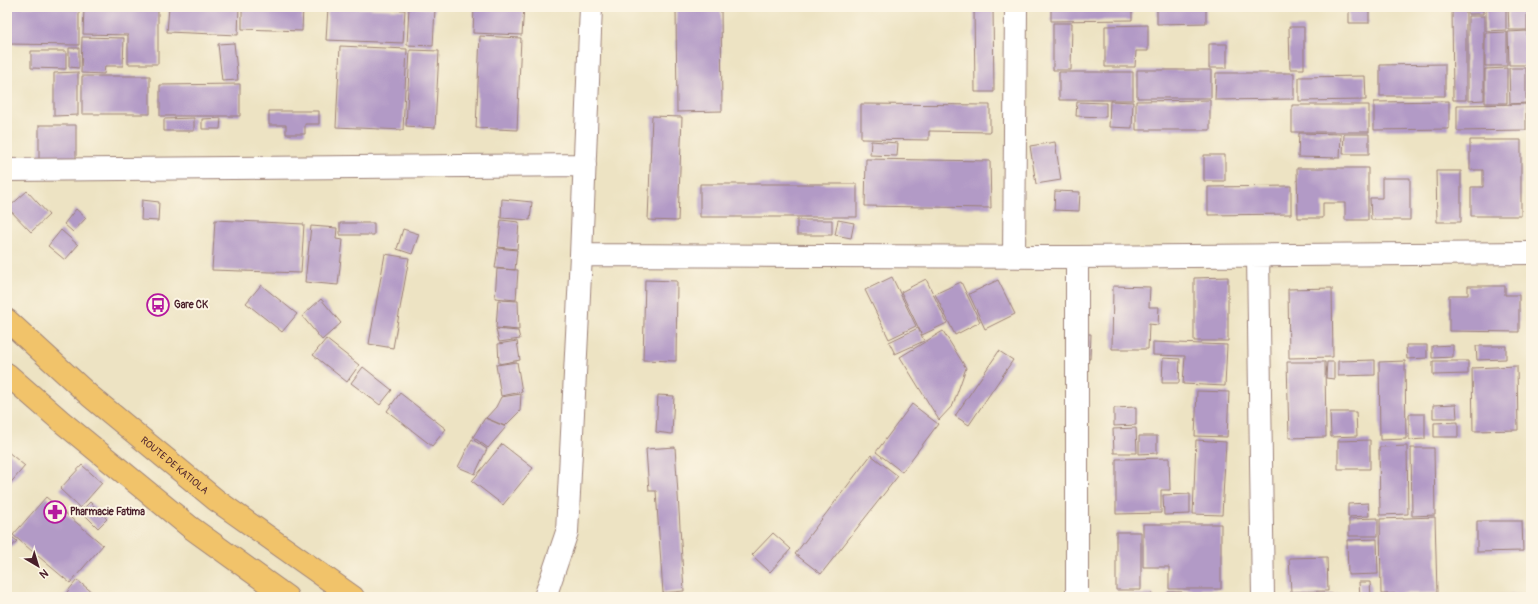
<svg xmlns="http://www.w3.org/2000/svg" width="1538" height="604" viewBox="0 0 1538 604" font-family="Pangolin,sans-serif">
	<rect width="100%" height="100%" fill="#fcf5e5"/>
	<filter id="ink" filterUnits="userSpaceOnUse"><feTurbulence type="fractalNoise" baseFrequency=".025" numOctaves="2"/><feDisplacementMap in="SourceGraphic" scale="8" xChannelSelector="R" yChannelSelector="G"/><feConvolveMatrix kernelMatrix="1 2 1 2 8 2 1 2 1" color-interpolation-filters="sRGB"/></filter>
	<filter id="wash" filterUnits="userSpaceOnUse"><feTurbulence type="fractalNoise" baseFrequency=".012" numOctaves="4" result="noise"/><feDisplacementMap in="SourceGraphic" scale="16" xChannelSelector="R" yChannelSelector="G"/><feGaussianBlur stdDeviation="0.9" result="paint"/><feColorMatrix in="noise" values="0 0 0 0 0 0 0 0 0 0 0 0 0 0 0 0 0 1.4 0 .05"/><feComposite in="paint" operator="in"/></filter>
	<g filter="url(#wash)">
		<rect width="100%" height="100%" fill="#ede3c3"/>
		<g id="blocks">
			<path fill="#b29ac6" d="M7,7h72v38l-72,-1z
				M84,7l74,2v55h-30v-29l-45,-1z
				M169,7h70l-1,28 -71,-3z
				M242,7h61l-1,24 -60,-2z
				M328,7l77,3 -2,33 -77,-3z
				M409,7l26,2 -2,37 -26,-1z
				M474,7h50l-2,28 -49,-2z
				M676,7h45l1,104 -45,1z
				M974,7h19l1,85h-19z
				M1051,7h81v13l-81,1z
				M1157,7h49v16l-49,1z
				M1349,7h20v16h-20z
				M1452,7h14v93h-13z
				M1468,7h15v7h-15z
				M1486,7h20v23l-20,1z
				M1508,7h19v23h-18z
				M1468,16h16v84l-16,1z
				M1053,23h19l-1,47h-18z
				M1148,25v26h-12l-1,16h-30v-41z
				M1289,27h15v42h-14z
				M1527,31v34h-18l-1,-33z
				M1507,32v34h-22v-33z
				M480,36l41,2 -4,92 -41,-2z
				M82,37l42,1 -1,28h-18l-1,8 -23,-1z
				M234,43l4,37 -16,1 -4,-37z
				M1209,44h18v24h-18z
				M340,46l67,3 -4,81 -67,-3z
				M69,48h10v20l-10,-1z
				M410,50l29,1 -4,77 -29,-2z
				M7,51h2v17h-2z
				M31,51h35v18l-35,-1z
				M1445,64v32h-65v-31z
				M1507,68v35h-22v-34z
				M1509,68h17v35l-16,1z
				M1137,70h74v28h-74z
				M78,72v43l-24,1v-43z
				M1059,72h74v28h-74z
				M1216,73h78v26l-79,1z
				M82,76h68v38h-68z
				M1365,76l1,24 -67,1v-24z
				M240,84v32h-80v-31z
				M1210,100v30h-74v-29z
				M1110,101l23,1 -1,26 -23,-1z
				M1449,101v28l-75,1v-28z
				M1077,102l29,1v14l-30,-1z
				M861,104l129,1v27l-61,-1v9l-68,-1z
				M1526,104v26l-69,1v-26z
				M1292,105h77v27h-77z
				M269,111h50v13h-14v10h-19v-9h-17z
				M652,116l30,1 -4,104 -30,-1z
				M194,118v13h-30v-12z
				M221,118l-1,11h-18v-10z
				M39,125h37v34h-37z
				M1299,133l42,1 -1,24 -42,-1z
				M1344,134h25v20h-26z
				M1470,140h51v76h-50v-29h12v-17h-13z
				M871,141l27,2 -1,13 -27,-1z
				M1055,142l6,38 -25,4 -6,-38z
				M1204,155h21v26h-21z
				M866,159l124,2 1,47 -126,-2z
				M1297,168h71v52h-23v-17h-22v15h-25z
				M1436,171h25v51h-24z
				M1382,178h28v42h-39l-1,-22h12z
				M700,184h157v33h-157z
				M1291,186v28l-83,1v-28z
				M27,191l22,24 -18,17 -23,-24z
				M1055,191l25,1 -1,19 -25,-1z
				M502,199l30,3 -2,18 -29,-2z
				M142,200l17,2 -1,19 -17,-1z
				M76,209l10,9 -13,14 -9,-8z
				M215,220l89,4 -3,49 -89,-3z
				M501,220l18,2 -2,27 -19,-2z
				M797,220h35v15h-35z
				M838,220l16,3 -3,15 -16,-3z
				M340,223h34v12h-34z
				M311,226l26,2 -1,11 7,1 -5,45 -33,-3z
				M403,229l16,5 -7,20 -15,-5z
				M61,230l17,15 -13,15 -17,-14z
				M498,248l19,2 -2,20 -20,-2z
				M385,254l24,4 -16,90 -24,-4z
				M497,269l21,1 -2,30 -21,-2z
				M892,277l24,49 -27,13 -24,-49z
				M1228,277v64h-34v-63z
				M926,279l21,44 -25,12 -21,-43z
				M645,280l32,1 -1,80 -33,-1z
				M998,280l17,34 -30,15 -16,-35z
				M961,282l19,40 -25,13 -20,-41z
				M261,285l36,29 -15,18 -36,-29z
				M1113,286l37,1 -1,20h10l-1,18 -9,-1 -1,25h-36z
				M1468,286h37v9h14v37l-70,-1v-36h19z
				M1332,288l1,69 -44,1 -1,-69z
				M321,299l20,24 -19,17 -20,-24z
				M498,300l20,1 1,29 -23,-2z
				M918,328l6,13 -29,13 -6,-12z
				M496,329l22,2 2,8 -21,3z
				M943,331l23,37 -13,37 -14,15 -39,-63z
				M1078,334h13l-1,25 -13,-1z
				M326,339l33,26 -12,17 -34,-27z
				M517,341l3,19 -21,4 -1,-20z
				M1153,342l74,3 -2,41 -42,-2 2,-28 -32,-1z
				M1406,345h21v13l-20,1z
				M1453,345v12l-21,1v-12z
				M1476,346h30v13l-29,1z
				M999,351l14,9 -44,65 -14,-9z
				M1163,358l17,1 -1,24h-17z
				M1375,360v15l-37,1v-15z
				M1405,361l1,78 -26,1 -1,-78z
				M1433,361h35v13l-35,1z
				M517,362l5,30 -21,4 -5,-31z
				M1287,362h38l1,75 -37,1z
				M1327,362h7v17l-8,-1z
				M1517,366l1,64 -45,1 -1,-63z
				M363,367l29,23 -12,15 -29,-22z
				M1197,391l32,1 -2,45 -32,-1z
				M400,393l46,36 -14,17 -45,-35z
				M521,394l-1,17 -15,15 -19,-8 10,-11 5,-10z
				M658,395l16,1 -2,38 -16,-2z
				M912,404l26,20 -36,48 -26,-20z
				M1456,404l1,14h-24v-13z
				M1136,407v18l-22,1v-18z
				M1330,412h26l1,24 -26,1z
				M1409,414h16v25l-16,1z
				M485,418l21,9 -18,21 -15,-11z
				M1458,422v15h-24v-14z
				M1136,428l1,25h-23l-1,-24z
				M1139,436h18v17l-18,1z
				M472,439l15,10 -12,25 -17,-7z
				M1196,440l30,2 -4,73 -29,-1z
				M1370,440v29h-32v-28z
				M502,444l31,24 -30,37 -31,-24z
				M1407,446l1,68 -28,1 -1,-68z
				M675,447l9,144 -21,2 -7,-102h-7l-3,-42z
				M1411,448h23l1,67 -23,1z
				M7,451l18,15 -18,21z
				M871,455l27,21 -77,98 -26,-20z
				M1169,458l1,32h-9v23l-45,1v-55z
				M82,465l20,18 -22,25 -20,-19z
				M1190,494v20l-26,1 -1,-20z
				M46,497l57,48 -33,38 -57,-48z
				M90,502l17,17 -9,9 -17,-17z
				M1368,503l1,13 -21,1v-13z
				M1435,517l2,76 -56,1 -1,-75z
				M1378,518v18h-29v-17z
				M1477,521h45l1,30 -46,1z
				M1143,524h78v65h-52v-22h-26z
				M1116,532h25v58h-25z
				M773,533l18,16 -21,23 -18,-17z
				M8,534l9,7 -10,11v-17z
				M1377,539l1,35 -30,1 -1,-35z
				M1327,557l1,34 -37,1 -2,-34z
				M77,580l21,17h-35z
				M1359,582h11l1,15h-11z
				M1168,592h14v5h-14z
				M1357,593v4h-22v-3z
				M1153,594v3h-38v-2z
				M1334,594v3h-43v-2z
				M1531,594v3h-47v-2z"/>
		</g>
	</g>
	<g filter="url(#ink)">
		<use href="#blocks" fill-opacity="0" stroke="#9c8177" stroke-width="1"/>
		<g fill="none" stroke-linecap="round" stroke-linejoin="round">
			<g stroke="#9c8177" stroke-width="24">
				<path id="minor" d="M7,170l578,-5
					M581,255l496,2 454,-4
					M1014,256l2,-249
					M1258,256l5,341
					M1077,257v340
					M545,597l22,-65 14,-277 10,-248"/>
			</g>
			<g stroke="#9c8177" stroke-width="24">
				<g id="highway">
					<path id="s1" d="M7,320l83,76 126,104 137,97"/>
					<path d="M7,374l55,48 128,105 97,70"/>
				</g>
			</g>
			<use href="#minor" stroke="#fff" stroke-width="22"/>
			<use href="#highway" stroke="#f1c36a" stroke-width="22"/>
		</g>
	</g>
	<defs>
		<g id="bus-ring" transform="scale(1.15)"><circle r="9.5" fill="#fcf5e5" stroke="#b5179e" stroke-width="1.5"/><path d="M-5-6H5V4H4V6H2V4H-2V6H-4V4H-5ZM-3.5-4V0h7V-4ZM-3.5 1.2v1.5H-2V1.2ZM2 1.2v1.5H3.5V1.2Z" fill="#b5179e"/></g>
		<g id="pharmacy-ring" transform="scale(1.15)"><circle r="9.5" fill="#fcf5e5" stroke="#b5179e" stroke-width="1.5"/><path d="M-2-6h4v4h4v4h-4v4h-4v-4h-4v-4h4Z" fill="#b5179e"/></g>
	</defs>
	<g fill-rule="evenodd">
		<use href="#bus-ring" x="158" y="305"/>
		<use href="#pharmacy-ring" x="55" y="512"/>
	</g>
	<g text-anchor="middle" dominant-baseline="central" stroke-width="4" stroke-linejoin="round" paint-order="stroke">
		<g font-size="10" font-weight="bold" fill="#4a1f2b" stroke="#fcf5e5" text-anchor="start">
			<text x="174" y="305">Gare CK</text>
			<text x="70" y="512">Pharmacie Fatima</text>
		</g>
		<g font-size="10" fill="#4a1f2b" stroke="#fcf5e5">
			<text stroke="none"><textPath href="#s1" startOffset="222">ROUTE DE KATIOLA</textPath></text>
		</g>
	</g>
	<rect width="1538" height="604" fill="none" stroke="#fcf5e5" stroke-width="24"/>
	<g transform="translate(38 566) rotate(142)" stroke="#fcf5e5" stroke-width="3" paint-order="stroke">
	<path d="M0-3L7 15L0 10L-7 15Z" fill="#4a1f2b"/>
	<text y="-6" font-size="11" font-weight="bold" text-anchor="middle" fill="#4a1f2b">N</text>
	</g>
</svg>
